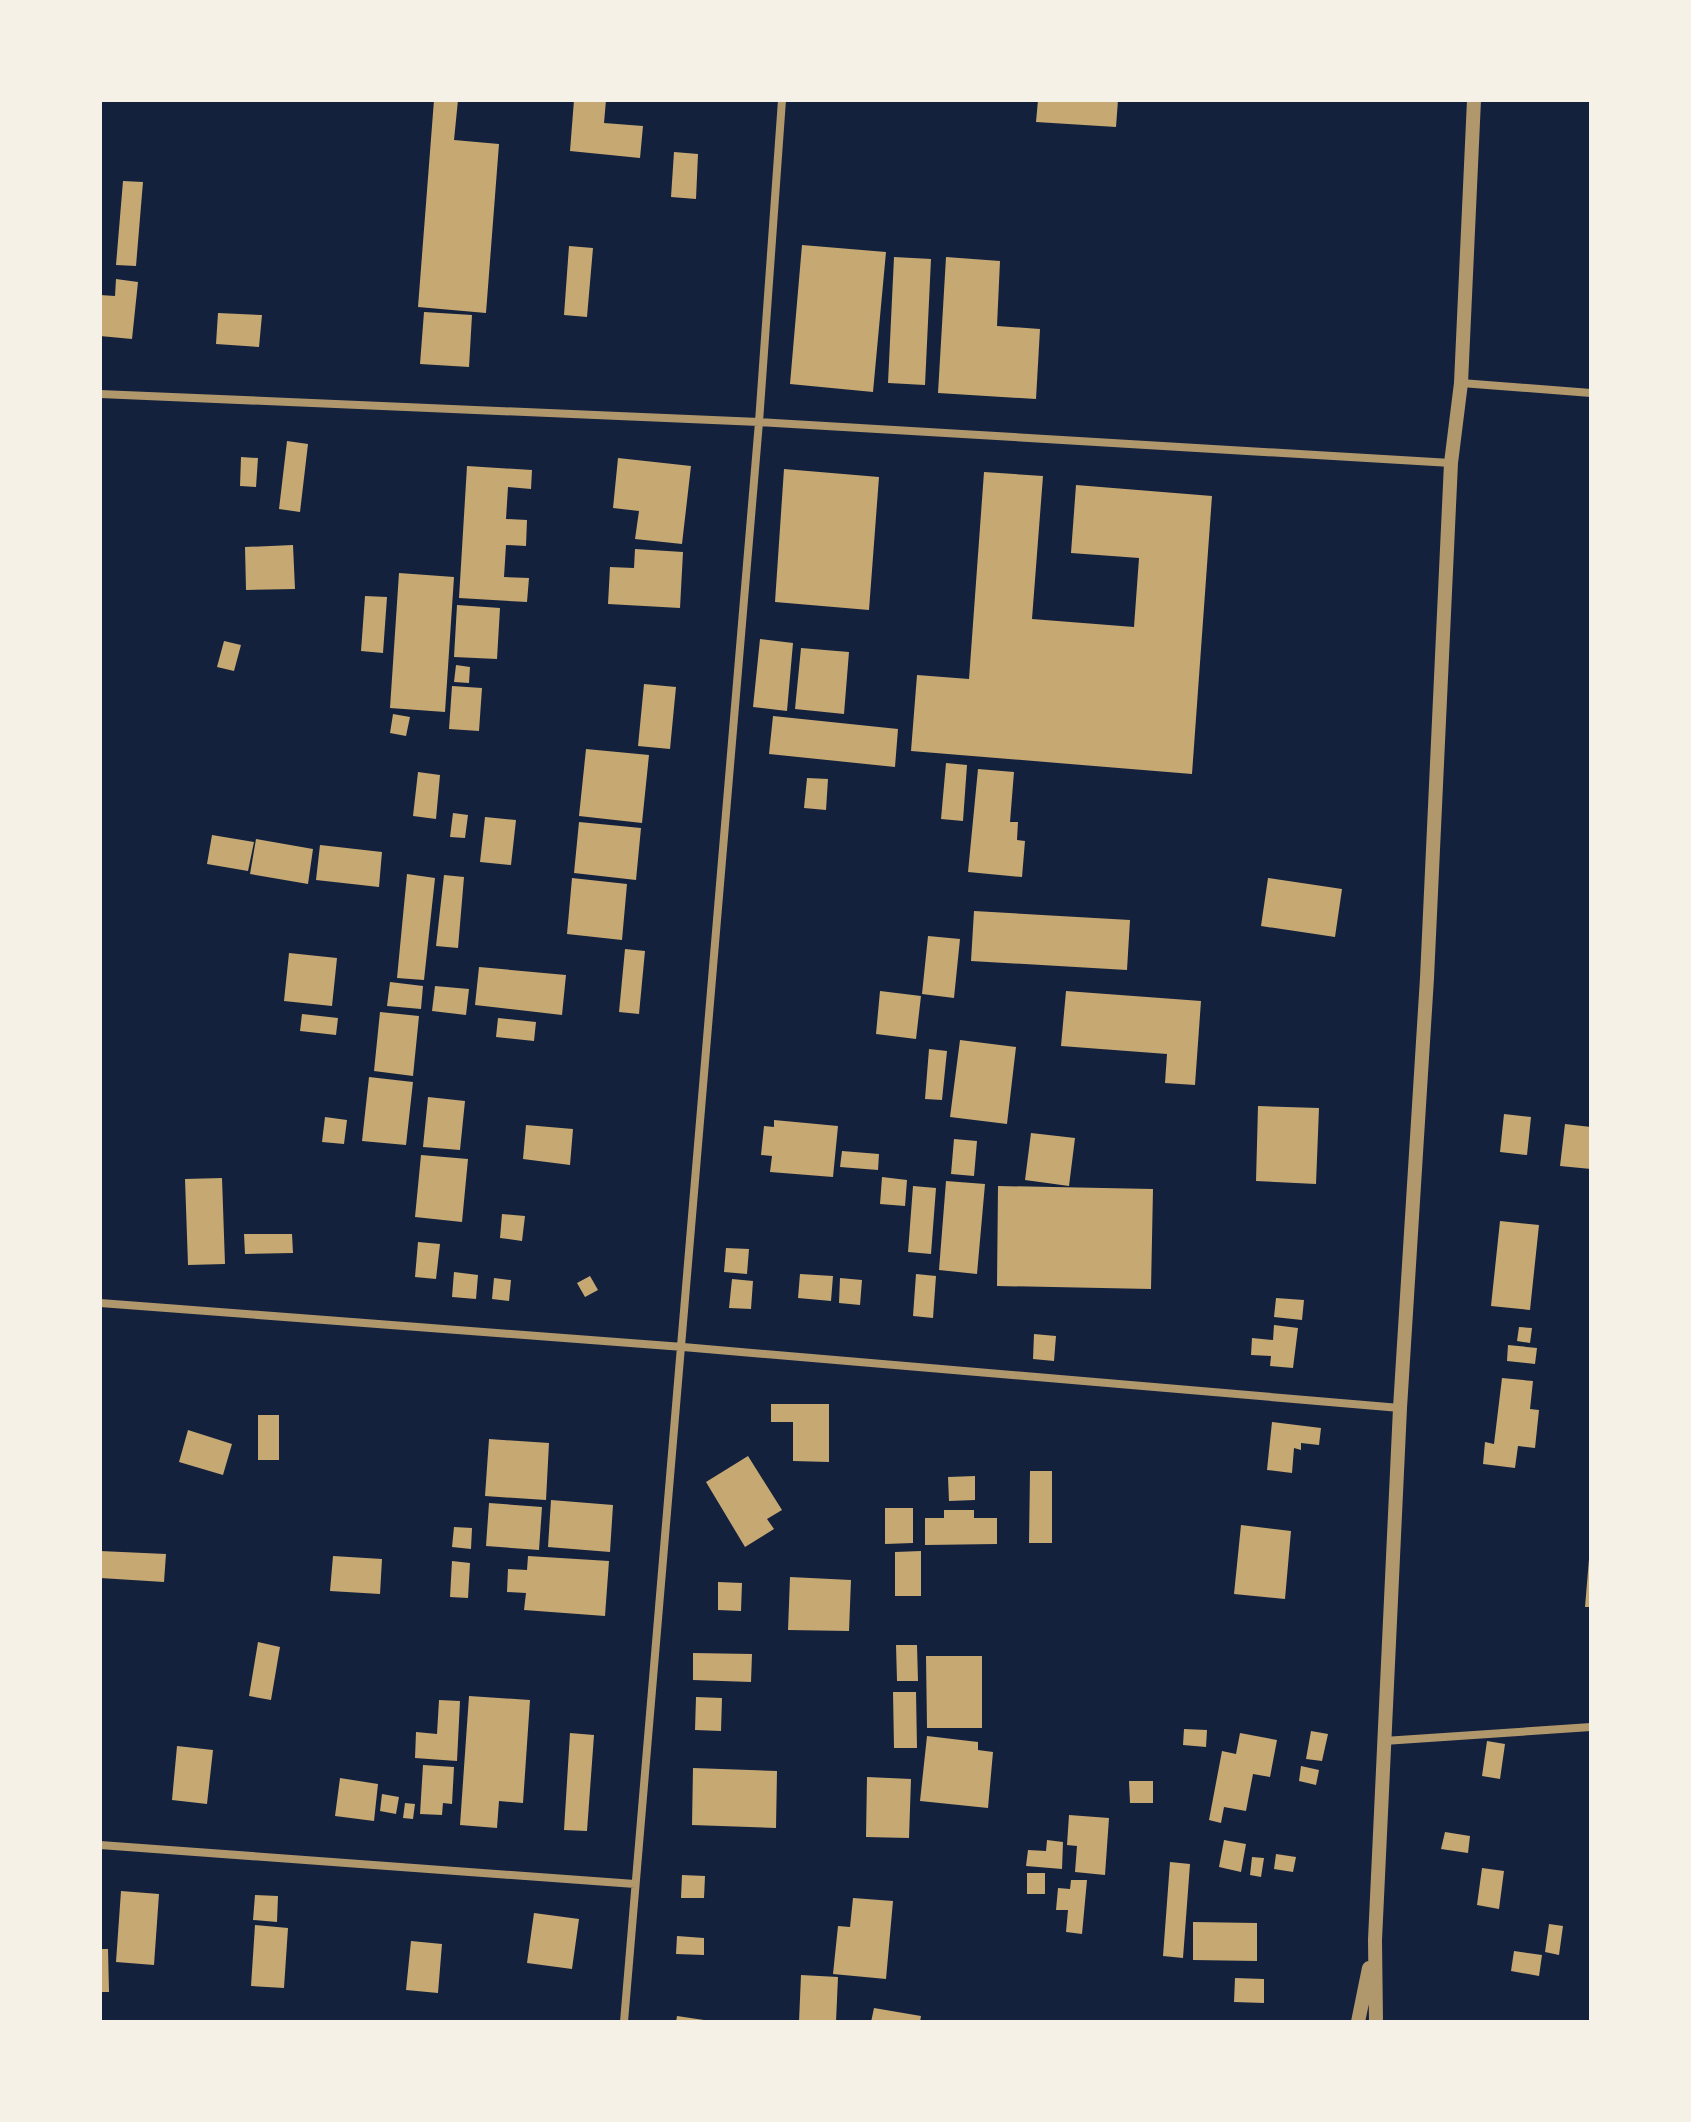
<svg xmlns="http://www.w3.org/2000/svg" width="1691" height="2122" viewBox="0 0 1691 2122" font-family="'Exo 2',sans-serif">
	<rect width="100%" height="100%" fill="#14213d"/>
	<path fill="#c6a872" d="M434,100h24l-4,40 45,4 -13,169 -68,-6z
		M574,100h32l-2,23 39,3 -3,32 -70,-7z
		M1038,100h80l-2,27 -80,-5z
		M674,152l24,2 -2,45 -25,-2z
		M123,181l20,1 -7,84 -20,-1z
		M802,245l84,7 -13,140 -83,-8z
		M569,246l24,2 -6,69 -23,-2z
		M894,257l37,2 -6,126 -37,-2z
		M946,257l54,4 -3,65 43,3 -4,70 -98,-6z
		M116,279l22,3 -6,57 -32,-3v-41l15,1z
		M424,312l48,3 -3,52 -49,-3z
		M218,313l44,2 -3,32 -43,-3z
		M287,441l21,3 -8,68 -21,-3z
		M241,457l17,1 -2,29 -16,-1z
		M618,458l73,8 -9,78 -47,-5 4,-28 -26,-3z
		M467,466l65,4 -1,19 -23,-2 -2,32 21,1 -1,26 -20,-1 -2,32 25,1 -2,24 -68,-4z
		M784,469l95,8 -10,133 -94,-8z
		M984,472l59,4 -11,143 102,8 5,-69 -68,-5 5,-68 136,11 -20,278 -281,-23 6,-76 52,4z
		M293,545l2,44 -49,1 -1,-43z
		M635,549l48,3 -3,56 -72,-4 2,-37 24,1z
		M399,573l55,4 -9,135 -55,-4z
		M365,596l22,1 -4,56 -22,-2z
		M457,605l43,3 -3,51 -43,-2z
		M760,639l33,4 -6,68 -34,-4z
		M224,641l17,4 -7,26 -17,-4z
		M801,648l48,4 -5,62 -49,-5z
		M456,665l14,2 -1,16 -15,-1z
		M644,684l32,3 -6,62 -32,-3z
		M452,686l30,2 -3,43 -30,-2z
		M393,714l17,3 -4,19 -16,-3z
		M773,716l125,13 -3,38 -126,-13z
		M586,749l63,6 -7,68 -63,-7z
		M946,763l21,2 -4,56 -22,-2z
		M978,769l36,3 -4,50h8l-1,18 8,1 -3,36 -54,-5z
		M418,772l22,3 -4,44 -23,-3z
		M807,778l21,1 -2,31 -22,-2z
		M453,813l15,2 -3,23 -15,-1z
		M485,817l31,3 -5,45 -31,-3z
		M579,822l62,6 -5,52 -62,-7z
		M212,835l42,7 -6,29 -41,-7z
		M256,839l57,10 -5,35 -58,-10z
		M320,845l62,7 -3,35 -63,-7z
		M407,874l28,4 -11,102 -27,-2z
		M444,875l20,2 -6,71 -22,-2z
		M572,878l55,6 -5,56 -55,-6z
		M1268,878l74,11 -7,48 -74,-11z
		M974,911l156,9 -3,50 -156,-9z
		M928,936l32,3 -6,59 -32,-4z
		M625,949l20,2 -6,63 -20,-2z
		M289,953l48,5 -5,48 -48,-5z
		M479,967l87,8 -4,40 -87,-10z
		M390,982l33,4 -2,23 -34,-3z
		M435,986l34,3 -3,26 -34,-4z
		M880,991l41,5 -5,43 -40,-5z
		M1066,991l135,10 -6,84 -30,-2 2,-29 -106,-8z
		M380,1012l39,4 -6,60 -39,-5z
		M302,1014l36,4 -2,17 -36,-4z
		M498,1018l38,4 -2,19 -38,-4z
		M960,1040l56,7 -9,77 -57,-7z
		M929,1049l18,2 -5,49 -17,-1z
		M369,1077l44,5 -7,63 -44,-4z
		M428,1097l37,4 -5,49 -37,-3z
		M1258,1106l61,2 -3,76 -60,-3z
		M1504,1114l27,3 -4,38 -27,-3z
		M325,1117l22,3 -3,24 -22,-2z
		M774,1120l64,6 -5,51 -63,-5 2,-16 -11,-1 3,-29 10,1z
		M1565,1124l26,3v42l-31,-3z
		M526,1125l47,4 -3,36 -47,-6z
		M1031,1133l44,5 -6,48 -44,-6z
		M954,1139l23,2 -3,35 -23,-2z
		M842,1151l37,3 -1,16 -38,-3z
		M421,1155l47,4 -6,63 -47,-5z
		M882,1177l25,3 -2,26 -25,-2z
		M222,1178l3,86 -37,1 -3,-86z
		M946,1181l39,3 -8,90 -38,-4z
		M913,1186l23,2 -5,66 -23,-2z
		M998,1186l155,3 -2,100 -154,-3z
		M502,1214l23,2 -3,25 -22,-3z
		M1500,1221l39,4 -9,85 -39,-4z
		M244,1234h48l1,19 -48,1z
		M418,1242l22,2 -4,35 -21,-2z
		M726,1248l23,1 -2,25 -23,-2z
		M454,1272l24,3 -2,24 -24,-2z
		M800,1274l33,2 -2,25 -33,-3z
		M916,1274l20,2 -3,42 -20,-2z
		M590,1276l8,14 -13,7 -8,-14z
		M494,1278l17,2 -2,21 -17,-2z
		M840,1278l22,2 -2,25 -21,-2z
		M732,1279l21,2 -2,28 -22,-1z
		M1276,1298l28,2 -2,20 -28,-3z
		M1274,1325l24,3 -5,40 -23,-2 1,-10 -20,-1 1,-17 21,2z
		M1519,1327l13,1 -2,15 -13,-2z
		M1034,1334l22,2 -2,25 -21,-2z
		M1508,1345l29,3 -2,16 -28,-3z
		M1502,1378l31,3 -3,28 9,1 -4,38 -17,-2 -3,22 -32,-4 2,-22 9,2z
		M771,1404h58v58l-36,-1v-39h-22z
		M258,1415h21v45h-21z
		M1272,1422l49,6 -2,17 -18,-2v7l-7,-2 -2,25 -25,-3z
		M188,1430l44,14 -9,31 -44,-13z
		M489,1439l60,4 -3,57 -61,-4z
		M748,1456l34,54 -15,9 7,10 -29,18 -39,-65z
		M1030,1471h22v72h-23z
		M975,1476v24l-26,1 -1,-24z
		M551,1500l62,5 -3,47 -62,-5z
		M489,1503l53,4 -3,43 -53,-4z
		M885,1508h28v35l-28,1z
		M944,1510h30v8h23v26l-72,1v-27h19z
		M1241,1525l50,6 -6,68 -51,-5z
		M454,1527l18,1 -1,21 -19,-2z
		M100,1551l66,3 -2,28 -64,-4z
		M921,1551v45h-26v-44z
		M333,1556l49,3 -2,35 -50,-3z
		M528,1556l81,5 -4,55 -81,-6 2,-17 -19,-1 1,-23 19,1z
		M1589,1559h2v48h-6z
		M452,1561l18,2 -2,35 -18,-1z
		M790,1577l61,3 -2,51 -61,-1z
		M718,1582l24,1 -1,28 -23,-1z
		M258,1642l22,5 -9,53 -22,-4z
		M896,1645h21l1,36h-21z
		M693,1653l59,1 -1,28 -58,-2z
		M926,1656h56v72h-55z
		M893,1692h23l1,56h-23z
		M469,1696l61,4 -7,103 -24,-2 -2,27 -37,-3z
		M696,1697l26,1 -1,33 -26,-1z
		M439,1700l21,1 -3,60 -42,-3 1,-26 21,2z
		M1184,1729l23,1 -1,17 -23,-2z
		M1311,1731l17,3 -6,27 -16,-2z
		M570,1733l24,2 -7,96 -23,-1z
		M1240,1733l37,7 -7,37 -17,-3 -7,37 -22,-4 -3,16 -12,-3 13,-69 14,3z
		M927,1736l51,6v8l15,2 -5,56 -68,-7z
		M1487,1741l18,3 -5,35 -18,-3z
		M177,1746l36,4 -6,54 -35,-4z
		M423,1765l31,2 -2,37 -9,-1 -1,12 -22,-1z
		M1301,1766l18,4 -3,15 -17,-4z
		M693,1768l84,3 -1,57 -84,-3z
		M867,1777l44,2 -2,59 -43,-1z
		M340,1778l38,6 -4,37 -39,-5z
		M1129,1781h24v22h-23z
		M382,1794l17,3 -3,17 -16,-3z
		M405,1803l10,1 -2,15 -10,-1z
		M1069,1815l40,3 -4,57 -30,-3 2,-26 -10,-1z
		M1445,1832l25,4 -2,17 -27,-4z
		M1047,1840l16,2 -1,27 -36,-3 2,-16 18,1z
		M1224,1840l22,4 -5,28 -22,-5z
		M1276,1854l20,3 -3,15 -19,-3z
		M1252,1857l12,1 -3,19 -11,-2z
		M1170,1862l20,2 -7,94 -20,-2z
		M1482,1868l22,3 -5,38 -22,-4z
		M1027,1873h18v21h-18z
		M682,1875l23,1 -1,22h-23z
		M1071,1880h16l-5,54 -16,-2 2,-22h-12l2,-22 12,1z
		M121,1891l38,3 -5,71 -38,-3z
		M255,1895l23,1 -1,26 -24,-2z
		M853,1898l40,3 -7,78 -53,-5 5,-48 12,1z
		M534,1913l45,6 -7,50 -45,-6z
		M1193,1922l64,1v38l-64,-1z
		M1549,1924l14,2 -4,29 -14,-3z
		M255,1925l33,3 -4,60 -33,-2z
		M677,1936l27,2v17l-28,-1z
		M411,1941l31,3 -4,49 -32,-3z
		M100,1949h8l1,43h-9z
		M1514,1951l28,4 -3,21 -28,-5z
		M801,1975l37,2 -2,45h-37z
		M1235,1978l29,1v24l-30,-1z
		M874,2008l47,8 -1,6h-49z
		M677,2016l27,4v2h-28z"/>
	<g fill="none" stroke-linecap="round" stroke-linejoin="round">
		<path stroke="#b1986c" stroke-width="8" d="M782,100l-23,322 692,41
			M1461,383l130,10
			M100,394l659,28 -135,1600
			M100,1303l583,44 717,61
			M1384,1741l207,-14
			M100,1845l535,39"/>
		<path stroke="#b1986c" stroke-width="14" d="M1358,2022l11,-54
			M1376,2022l-1,-82 25,-532 27,-430 24,-515 10,-80 13,-283"/>
	</g>
	<rect width="1691" height="2122" fill="none" stroke="#f6f1e7" stroke-width="204"/>
</svg>
